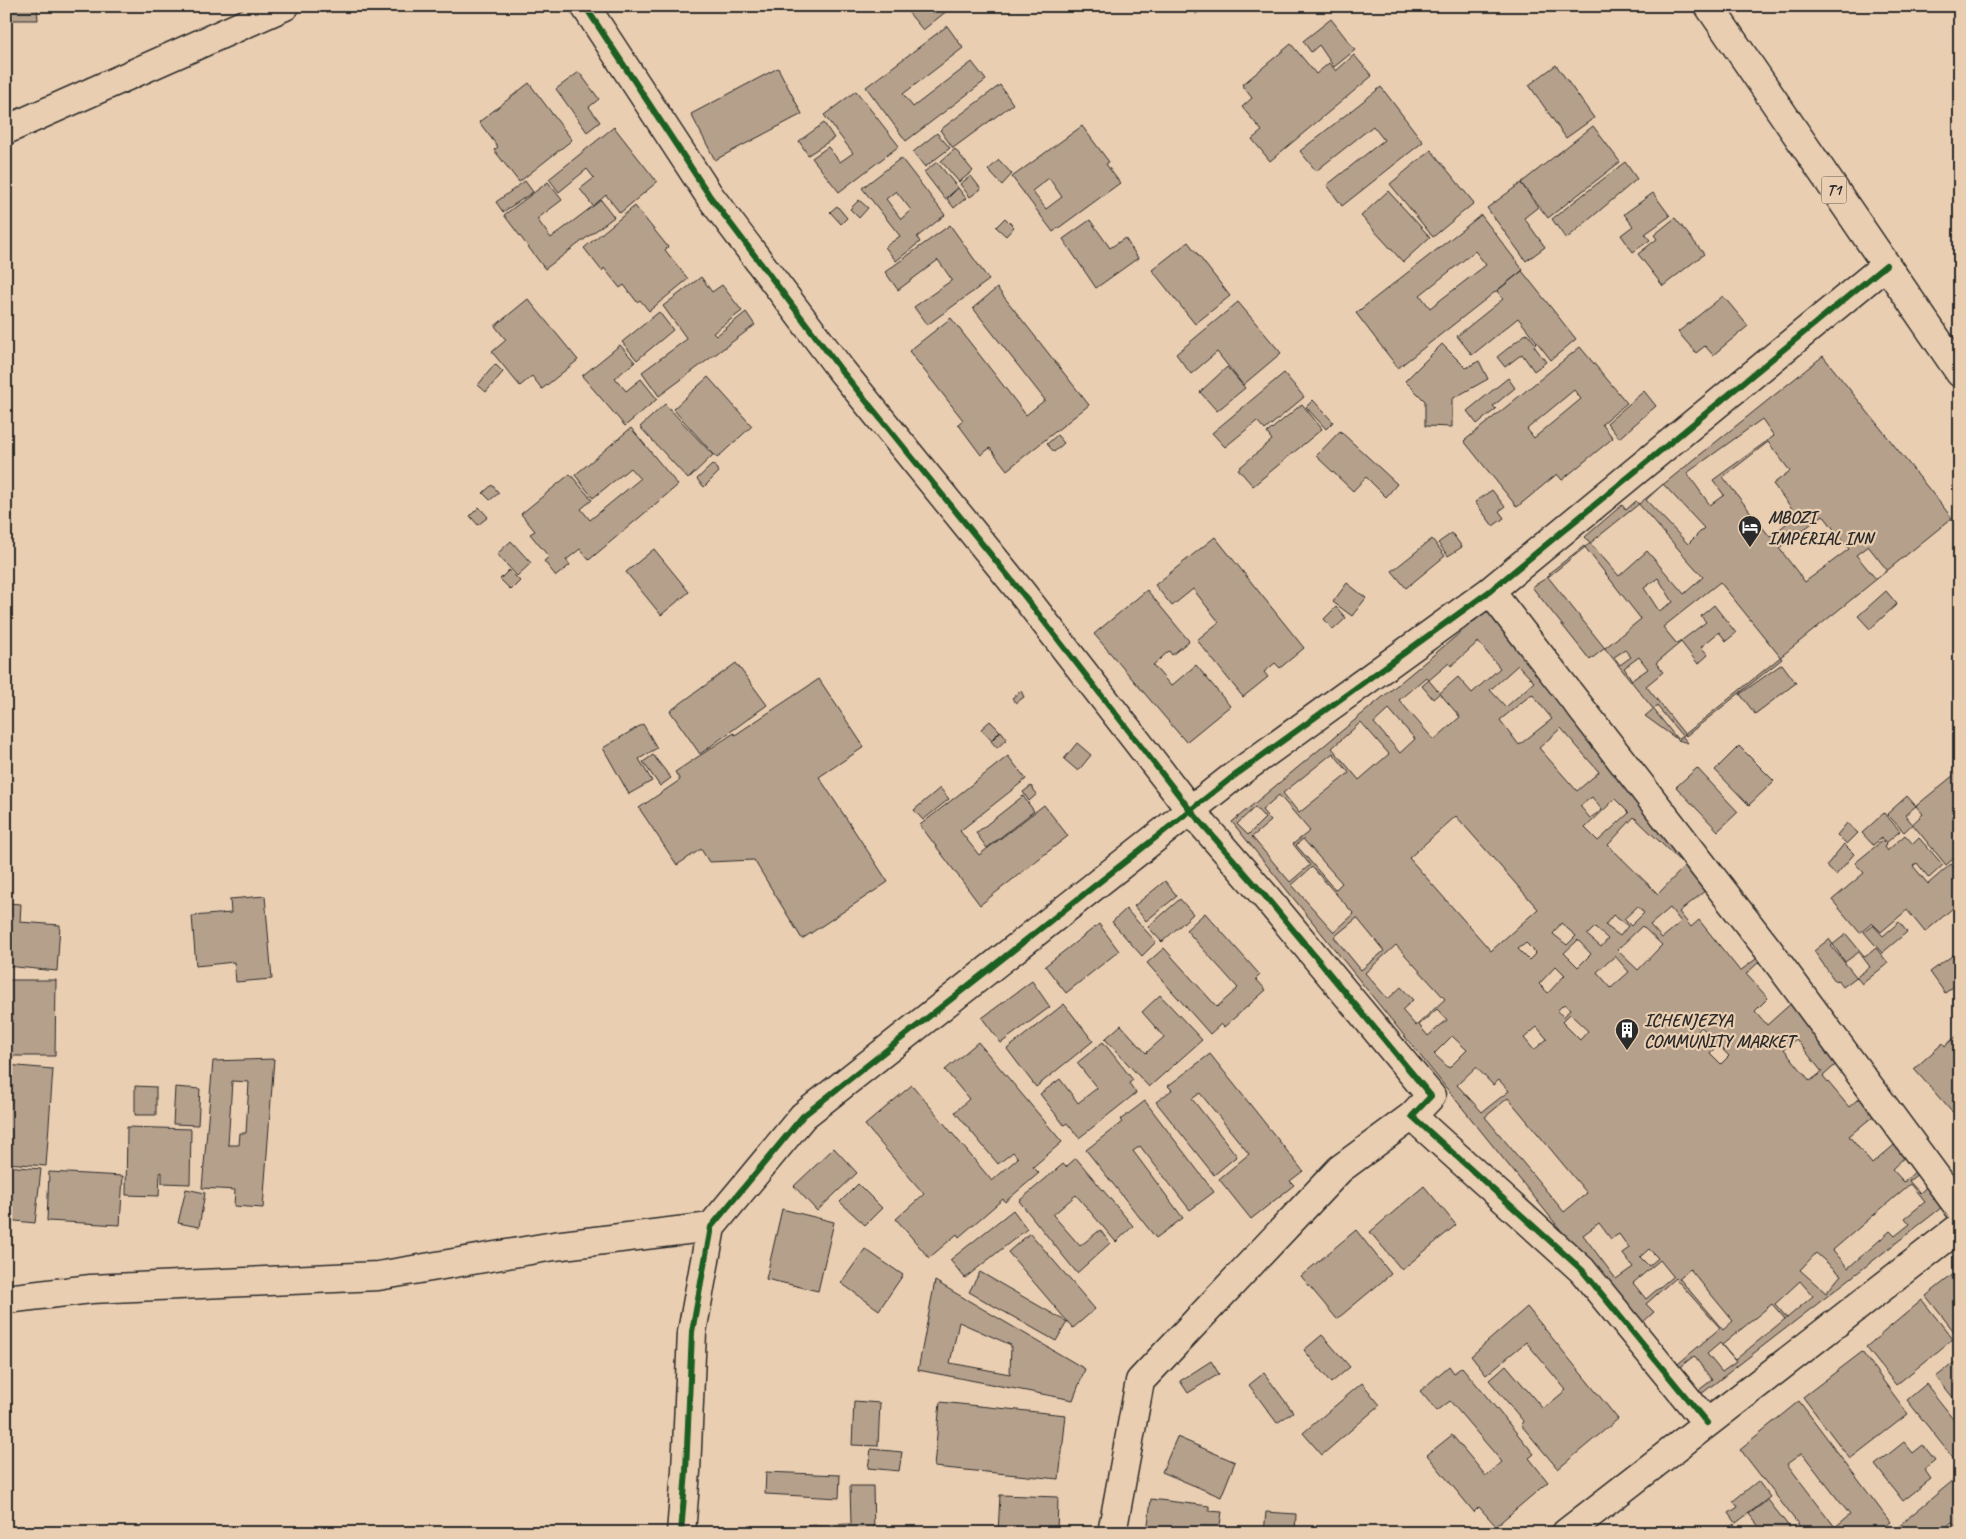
<svg xmlns="http://www.w3.org/2000/svg" width="1966" height="1539" viewBox="0 0 1966 1539" font-family="Caveat,sans-serif">
	<rect width="100%" height="100%" fill="#eaceb1"/>
	<filter id="ink" filterUnits="userSpaceOnUse"><feTurbulence type="fractalNoise" baseFrequency=".02" numOctaves="2"/><feDisplacementMap in="SourceGraphic" scale="10" xChannelSelector="R" yChannelSelector="G"/><feConvolveMatrix kernelMatrix="1 2 1 2 8 2 1 2 1" color-interpolation-filters="sRGB"/></filter>
	<g filter="url(#ink)">
		<path fill="#b5a08c" stroke="#2b2b2b" fill-rule="evenodd" d="M6,6h31l1,14h-32z
			M903,6h50l-30,24z
			M1190,6h17l-11,8z
			M1331,19l24,31 -21,17 -15,-22 -8,7 -8,-11z
			M947,26l16,22 -60,46 10,13 59,-45 14,18 -80,61 -40,-54z
			M1291,44l25,30 13,-11 7,8 18,-16 18,21 -102,85 -18,-22 10,-8 -20,-24 10,-9 -10,-13z
			M1556,65l38,53 -28,20 -37,-53z
			M778,68l24,46 -87,46 -24,-46z
			M579,72l20,27 -10,8 11,15 -13,10 -31,-43z
			M529,83l43,57 -53,42 -25,-32 4,-3 -19,-25z
			M1000,85l13,19 -60,44 -13,-18z
			M1381,87l42,55 -81,64 -15,-21 57,-45 -11,-14 -57,45 -16,-20z
			M856,91l43,55 -60,46 -27,-34 16,-11 12,15 13,-9 -29,-38z
			M824,123l10,15 -26,17 -9,-14z
			M1082,126l27,36 -3,2 14,19 -67,49 -41,-55zM1049,178l13,19 -16,12 -14,-18z
			M1593,126l27,36 -72,56 -27,-35z
			M614,127l43,55 -37,31 -14,-18 -13,11 -13,-17 14,-11 -7,-9 -28,23 -10,-13z
			M937,133l13,15 -25,19 -12,-15z
			M955,149l18,22 -14,11 -18,-21z
			M1431,150l43,53 -41,34 -43,-53z
			M901,158l44,57 -28,22 3,5 -24,19 -11,-14 15,-11 -38,-48zM896,191l15,19 -10,9 -15,-20z
			M999,160l13,14 -10,11 -14,-15z
			M937,162l21,26 -13,11 -21,-27z
			M1625,162l12,17 -71,60 -14,-20z
			M971,176l10,13 -11,8 -10,-13z
			M525,181l8,11 -30,20 -7,-10z
			M548,182l14,18 -25,19 14,19 50,-38 13,17 -69,52 -41,-54z
			M1521,183l17,24 -14,11 21,29 -19,14 -39,-53z
			M958,188l8,10 -12,10 -7,-9z
			M1388,191l42,46 -27,25 -42,-46z
			M1653,193l17,23 -25,18 5,6 -17,12 -12,-17 12,-9 -9,-12z
			M859,200l9,8 -9,10 -9,-9z
			M635,206l33,41 -3,3 23,29 -39,32 -9,-11 -3,2 -13,-17 -4,3 -16,-20 -2,3 -18,-23z
			M837,206l10,12 -6,6 -11,-12z
			M1481,215l42,55 -125,98 -42,-55zM1475,251l11,14 -56,43 -10,-13z
			M1005,218l9,9 -8,9 -10,-9z
			M1675,218l29,36 -41,32 -25,-32 19,-15 -3,-4z
			M1090,220l20,28 15,-10 13,20 -42,30 -33,-49z
			M950,225l39,55 -62,45 -13,-18 38,-27 -14,-20 -40,30 -13,-18z
			M1188,242l42,54 -35,28 -43,-54z
			M1522,271l54,68 -25,21 -33,-42 -46,37 -15,-19 46,-37 -6,-8z
			M701,277l11,15 10,-7 20,26 -29,22 3,3 30,-24 9,13 -96,71 -17,-24 45,-33 -24,-33z
			M997,288l92,117 -82,65 -17,-22 -9,7 -23,-31 5,-4 -54,-69 42,-33 75,97 19,-15 -72,-92z
			M1723,296l25,30 -35,29 -8,-9 -9,7 -18,-21z
			M528,299l50,61 -36,29 -10,-13 -12,10 -28,-34 14,-12 -11,-14z
			M1238,302l43,51 -38,32 -26,-33 -26,22 -15,-20z
			M659,312l14,18 -36,30 -15,-18z
			M1527,333l9,11 -2,2 12,16 -12,9 -12,-17 -17,13 -8,-10z
			M1442,344l24,24 13,-7 9,18 -36,20v28l-27,-1v-25l-20,-20z
			M620,345l15,17 -20,16 11,13 15,-12 16,20 -32,27 -43,-50z
			M1580,347l47,56 -25,21 11,14 -51,42 -5,-6 -40,33 -53,-66zM1574,390l7,9 -47,39 -7,-9z
			M1823,356l129,162 -274,222 -130,-163z
			M495,364l8,8 -17,20 -8,-7z
			M1227,367l18,21 -28,23 -17,-19z
			M1284,373l20,24 -39,33 -8,-9 -32,26 -13,-14z
			M708,377l44,49 -35,32 -44,-49z
			M1508,378l7,10 -22,18 3,3 -19,15 -10,-13z
			M1644,391l12,15 -37,32 -12,-15z
			M1313,400l20,22 -7,7 -20,-22z
			M665,404l48,51 -25,24 -48,-52z
			M1302,404l20,25 -69,57 -15,-17 34,-29 -5,-7z
			M1762,419l12,17 -61,44 11,15 -14,10 -23,-32z
			M631,428l47,57 -89,75 -9,-11 -14,11 4,5 -14,11 -12,-15 5,-4 -19,-23 5,-3 -14,-17 49,-40 22,26 -11,9 9,11 50,-41 -10,-11 -37,30 -18,-23z
			M1340,431l57,53 -11,13 -20,-20 -13,14 -37,-35z
			M1057,435l7,8 -10,9 -7,-8z
			M1768,442l22,29 -17,13 24,31 -27,22 -47,-60z
			M713,464l6,8 -15,15 -7,-8z
			M1663,484l41,44 -16,16 -42,-44z
			M492,485l7,8 -9,7 -7,-7z
			M1492,490l13,17 -6,4 5,7 -11,8 -18,-24z
			M1636,501l67,76 -19,17 -37,-43 -28,25 -34,-39 37,-32 4,5z
			M479,507l9,10 -10,8 -8,-9z
			M1823,515l26,34 -44,33 -26,-34z
			M1452,533l10,14 -14,9 -10,-13z
			M1215,537l89,111 -24,20 -5,-5 -11,9 4,5 -25,20 -46,-57 22,-18 -26,-33 -21,17 -17,-21z
			M1432,539l13,17 -39,32 -14,-17z
			M511,541l20,22 -14,13 -20,-22z
			M1584,546l57,73 -51,41 -58,-73 16,-10 1,-4z
			M1868,546l19,24 -11,9 -20,-24z
			M654,549l35,43 -28,23 -35,-43z
			M509,570l11,11 -9,9 -11,-11z
			M1658,578l15,24 -14,9 -15,-23z
			M1720,582l62,77 -96,77 -40,-50 17,-14 -7,-9 25,-21 17,22 10,-9 -7,-8 18,-15 7,9 10,-8 -22,-28 -13,11 5,6 -29,22 -14,-17z
			M1347,583l19,15 -14,18 -19,-14z
			M1147,590l42,51 -17,14 -3,-4 -16,14 18,21 25,-21 34,41 -44,36 -92,-108z
			M1886,591l11,13 -27,25 -12,-13z
			M1496,603l454,598 -254,197 -464,-576z
			M1336,607l10,11 -13,12 -9,-11z
			M1478,642l22,26 -28,25 -14,-16 -25,22 -11,-13 27,-23 2,3z
			M1625,650l6,7 -11,8 -6,-8z
			M1639,657l9,12 -16,11 -8,-12z
			M736,663l31,42 -67,49 -30,-43z
			M1782,664l14,19 -41,31 -15,-20z
			M1518,665l16,17 -28,25 -16,-17z
			M1426,677l34,40 -26,23 -35,-40z
			M819,679l45,68 -45,30 69,105 -86,57 -48,-79 -45,2 -8,-13 -24,16 -38,-57 41,-28 -5,-8 59,-39 1,2z
			M1021,691l3,6 -8,6 -4,-5z
			M1532,694l20,25 -33,26 -19,-25z
			M1657,706l31,37 -10,-3 -33,-24z
			M1389,709l26,30 -15,14 -26,-30z
			M990,721l10,10 -9,9 -10,-11z
			M1361,722l28,32 -30,26 -27,-32z
			M643,724l14,24 -18,11 13,22 -23,13 -26,-46z
			M1561,728l38,44 -22,19 -38,-43z
			M1001,731l6,8 -10,9 -6,-7z
			M1077,743l14,12 -13,16 -14,-12z
			M1739,746l35,35 -25,24 -34,-35z
			M1333,753l16,20 -50,40 -16,-20z
			M653,755l18,23 -11,8 -17,-24z
			M1008,756l18,23 -66,52 19,24 65,-50 24,31 -88,69 -60,-80z
			M1697,768l41,44 -20,19 -42,-44z
			M1960,770v83l-14,12 -41,-50z
			M1031,786l6,8 -8,7 -6,-9z
			M940,788l9,11 -26,21 -9,-10z
			M1279,795l31,36 -17,13 17,21 -20,17 -38,-45 19,-16 -9,-11z
			M1023,796l11,15 -47,37 -11,-15z
			M1907,796l16,18 -19,18 -17,-18z
			M1592,797l10,13 -12,8 -10,-12z
			M1615,799l14,14 -31,28 -13,-13z
			M1255,807l10,11 -17,17 -11,-11z
			M1884,813l16,18 -14,12 -4,-5 -9,7 -11,-12z
			M1456,816l82,93 -47,42 -82,-93z
			M1634,817l51,49 -27,28 -50,-49z
			M1847,823l11,10 -11,11 -10,-9z
			M1905,835l8,9 6,-6 24,27 -14,13 -12,-15 -4,3 15,18 23,-20 9,10v28l-35,30 -18,-22 -26,22 -9,-9 -12,10 -28,-33 32,-27 -9,-10 27,-22 4,4 -2,2 3,4z
			M1303,839l39,44 -7,7 -39,-45z
			M1844,844l10,10 -18,21 -10,-9z
			M1312,867l42,47 -20,18 -42,-47z
			M1165,881l12,15 -31,25 -12,-15z
			M1706,890l54,66 -20,15 -41,-51 -8,7 -12,-15z
			M265,896l7,83 -36,3 -2,-20 -38,4 -4,-50 39,-3 -1,-14z
			M1180,899l13,15 -31,28 -14,-15z
			M6,903l15,1 -1,18 40,3 -3,46 -51,-5z
			M1638,906l6,7 -13,13 -7,-7z
			M1670,908l11,14 -19,16 -12,-13z
			M1126,909l30,33 -14,14 -30,-34z
			M1205,913l55,62 -4,4 10,11 -42,37 -3,-3 -11,10 -63,-71 17,-15 53,59 21,-19 -52,-58z
			M1613,915l15,11 -8,10 -15,-11z
			M1357,918l27,33 -23,19 -27,-33z
			M1899,922l8,10 -25,21 -18,-21 9,-7 10,11z
			M1561,923l15,13 -9,9 -14,-11z
			M1099,924l20,27 -53,42 -21,-27z
			M1642,926l20,19 -24,25 -21,-20z
			M1595,927l13,12 -7,8 -14,-12z
			M1846,934l19,23 11,-9 12,15 -26,21 -31,-38z
			M1829,939l16,23 14,-10 11,15 -27,20 -5,-7 -3,1 -21,-30z
			M1578,940l13,14 -13,13 -14,-14z
			M1526,943l10,10 -7,7 -11,-11z
			M1396,945l49,54 -29,27 -14,-16 11,-10 -12,-13 -13,12 -23,-26z
			M1960,950v32l-15,11 -15,-21z
			M1615,956l14,16 -18,16 -14,-16z
			M1760,961l35,39 -28,25 -12,-14 13,-13 -22,-24z
			M1556,966l9,9 -17,18 -9,-9z
			M6,980h50l-1,76h-49z
			M1032,981l18,26 -49,36 -19,-25z
			M1160,995l42,45 -53,47 -44,-48 16,-14 25,28 18,-16 -22,-25z
			M1064,1004l29,37 -57,46 -29,-38z
			M1564,1004l6,5 -6,8 -7,-6z
			M1437,1009l10,11 -19,16 -9,-11z
			M1570,1014l18,17 -8,9 -18,-18z
			M1537,1027l10,12 -13,11 -10,-12z
			M1701,1027l15,12 -6,9 -16,-12z
			M1960,1033v72l-8,7 -38,-43 29,-26 2,3z
			M1452,1036l15,14 -18,18 -15,-14z
			M1796,1039l26,33 -12,9 -26,-32z
			M978,1042l84,100 -29,25 6,6 -34,29 -2,-3 -44,38 -2,-3 -28,24 -33,-39 28,-25 -59,-69 47,-40 80,96 26,-23 -5,-6 -15,12 -43,-52 14,-13 -24,-29z
			M1103,1042l30,38 -4,3 7,10 -57,45 -12,-15 -3,2 -24,-31 20,-15 18,24 19,-15 -20,-25z
			M1718,1045l11,11 -8,8 -11,-11z
			M1210,1054l93,117 -13,10 4,4 -43,34 -32,-40 30,-25 -49,-61 -8,6 45,57 -23,19 -58,-73 16,-12 -4,-4z
			M274,1059l-11,149 -29,-2 1,-16 -33,-2 11,-127zM232,1081l17,1 -3,51h-6l-1,12h-11z
			M1840,1061l26,31 -17,15 -26,-31z
			M6,1065l47,4 -7,97 -40,-3z
			M1476,1067l17,18 6,-5 10,11 -27,21 -25,-27z
			M135,1086l21,1v28h-21z
			M175,1087l25,2 -2,36 -25,-1z
			M1508,1098l79,95 -23,19 -79,-95z
			M1145,1101l69,91 -24,18 -50,-64 -7,5 50,67 -27,20 -70,-88 36,-28 -2,-2z
			M1877,1113l23,27 -28,24 -23,-28z
			M127,1127l64,2 -1,55 -28,-1v-11h-2l-1,24 -33,-1z
			M834,1148l23,25 -40,38 -23,-25z
			M1909,1153l12,13 -17,16 -12,-13z
			M1076,1158l57,68 -17,16 -40,-47 -23,20 27,31 20,-16 10,13 -33,30 -58,-72 44,-37 3,3z
			M6,1166l35,3 -6,54 -29,-3z
			M1924,1169l10,11 -14,13 -11,-12z
			M49,1172l74,4 -3,49 -73,-4z
			M858,1184l24,24 -17,17 -25,-23z
			M1910,1184l15,18 -20,16 5,6 -15,12 -5,-5 -42,37 -15,-18z
			M1424,1186l32,39 -54,45 -32,-38z
			M186,1189l19,4 -6,34 -21,-4z
			M782,1209l52,13 -16,69 -52,-12z
			M1013,1210l14,19 -62,49 -15,-18z
			M1599,1223l12,16 8,-5 10,14 -7,5 11,14 -17,12 -33,-44z
			M1356,1230l35,44 -54,45 -36,-43z
			M1030,1233l65,76 -22,19 -65,-76z
			M865,1249l38,26 -24,35 -38,-27z
			M1649,1249l9,9 -9,8 -9,-9z
			M1816,1253l25,22 -15,18 -26,-23z
			M1660,1260l13,16 -27,23 -13,-16z
			M1690,1269l43,52 -10,9 -44,-52z
			M1960,1269v70l-34,-43z
			M980,1272l87,50 -11,19 -87,-49z
			M1675,1278l45,50 -42,36 -37,-40 13,-12 -8,-8z
			M935,1281l150,88 -12,31 -155,-30zM959,1322l52,23 -1,29 -60,-11z
			M1800,1281l13,15 -26,22 -12,-14z
			M1922,1300l31,39 -57,46 -30,-38z
			M1772,1304l13,15 -50,41 -13,-15z
			M1527,1307l91,112 -60,50 -37,-44 3,-3 -35,-42 17,-15 37,44 23,-19 -40,-48 -40,33 -15,-19z
			M1322,1335l28,32 -19,16 -27,-33z
			M1720,1343l16,19 -14,10 -15,-18z
			M1862,1352l46,62 -58,45 -47,-62z
			M1694,1356l18,24 -17,13 -18,-24z
			M1960,1358v48l-24,-29z
			M1211,1361l8,13 -31,19 -8,-12z
			M1449,1366l5,7 8,-6 72,87 -5,4 19,24 -52,44 -17,-19 -5,5 -47,-57 25,-20 34,41 16,-14 -52,-61 -13,10 -17,-20z
			M1264,1373l29,39 -16,11 -28,-38z
			M1362,1383l18,22 -58,50 -19,-22z
			M1926,1384l34,43v33l-4,2 -49,-62z
			M854,1401l26,2 -2,43 -26,-1z
			M1799,1401l91,121 -14,11h-71l-65,-84zM1802,1453l48,62 -15,12 -48,-63z
			M940,1402l126,13 -7,64 -125,-12z
			M1177,1437l58,25 -14,35 -59,-25z
			M1904,1442l9,11 10,-8 12,15 -11,9 7,10 -28,22 -28,-36z
			M871,1449l31,3 -3,19 -31,-3z
			M766,1472l74,3 -1,23 -74,-4z
			M1955,1479l5,6v47l-8,-10 -13,11h-37l-5,-6z
			M1758,1481l12,16 -34,26 -7,-10 9,-6 -5,-6z
			M850,1486h23l1,47h-110v-6l87,-3z
			M1000,1495l58,2 -1,36h-59z
			M1151,1499l58,7v5l13,1 -3,19 -13,-1v3h-59z
			M1768,1500l26,33h-30l-15,-19z
			M1266,1512l30,2 -1,19h-31z
			M1734,1524l7,9h-19z"/>
		<g fill="none" stroke-linecap="round" stroke-linejoin="round">
			<g stroke="#2b2b2b" stroke-width="31">
				<path id="street" d="M585,6l124,189 132,175 181,223 169,218 74,85 166,200 -19,20 170,154 125,153
					M6,130l279,-124
					M1490,591l277,357 193,261
					M6,1299l85,-10 287,-13 176,-30 157,-19
					M681,1533l5,-62 6,-139 19,-105 92,-111 427,-337 260,-188 396,-326
					M1112,1533l28,-152 200,-212 72,-53
					M1566,1533l394,-306"/>
			</g>
			<g stroke="#2b2b2b" stroke-width="31">
				<path id="highway" d="M1709,6l251,367"/>
			</g>
			<use href="#street" stroke="#eaceb1" stroke-width="28"/>
			<use href="#highway" stroke="#eaceb1" stroke-width="28"/>
			<g stroke="#eaceb1" stroke-width="9">
				<path id="cycleway" d="M585,6l124,189 132,175 181,223 169,218 74,85 166,200 -19,20 170,154 125,153
					M681,1533l5,-62 6,-139 19,-105 92,-111 427,-337 260,-188 396,-326"/>
			</g>
			<use href="#cycleway" stroke="#1b5e20" stroke-width="6"/>
		</g>
	</g>
	<defs>
		<g id="hotel-pin" transform="scale(1.25)"><path d="M0 17L-7.5 6A9.5 9.5 0 1 1 7.5 6Z" fill="#2b2b2b" stroke="#eaceb1"/><path d="M-6-4.5h1.5V1H6V5H4.5V3h-9V5H-6ZM-4 0a1.8 1.8 0 1 1 3.6 0ZM.5 0V-2.5h3Q6-2.5 6 0Z" fill="#fff"/></g>
		<g id="building-pin" transform="scale(1.25)"><path d="M0 17L-7.5 6A9.5 9.5 0 1 1 7.5 6Z" fill="#2b2b2b" stroke="#eaceb1"/><path d="M-4-6H4V6H1V3H-1V6H-4ZM-2.5-4.3h1.7v1.8h-1.7ZM.8-4.3h1.7v1.8H.8ZM-2.5-1h1.7V.8h-1.7ZM.8-1h1.7V.8H.8Z" fill="#fff"/></g>
	</defs>
	<g fill-rule="evenodd">
		<use href="#hotel-pin" x="1750" y="527"/>
		<use href="#building-pin" x="1627" y="1030"/>
	</g>
	<g text-anchor="middle" dominant-baseline="central" stroke-width="4.5" stroke-linejoin="round" paint-order="stroke">
		<rect fill="#eaceb1" stroke="#645c53" stroke-width="1" x="1821.5" y="176.5" width="25" height="27" rx="4"/>
		<g font-size="16" font-weight="bold" fill="#2b2b2b">
			<text x="1834" y="190">T1</text>
		</g>
		<g font-size="18" font-weight="bold" fill="#2b2b2b" stroke="#eaceb1" text-anchor="start">
			<text x="1768" y="517">MBOZI<tspan x="1768" dy="21">IMPERIAL INN</tspan></text>
			<text x="1644" y="1020">ICHENJEZYA<tspan x="1644" dy="21">COMMUNITY MARKET</tspan></text>
		</g>
	</g>
	<rect width="1966" height="1539" fill="none" stroke="#eaceb1" stroke-width="25"/>
	<rect x="12" y="12" width="1941" height="1514" fill="none" stroke="#2b2b2b" stroke-width="2" filter="url(#ink)"/>
</svg>
